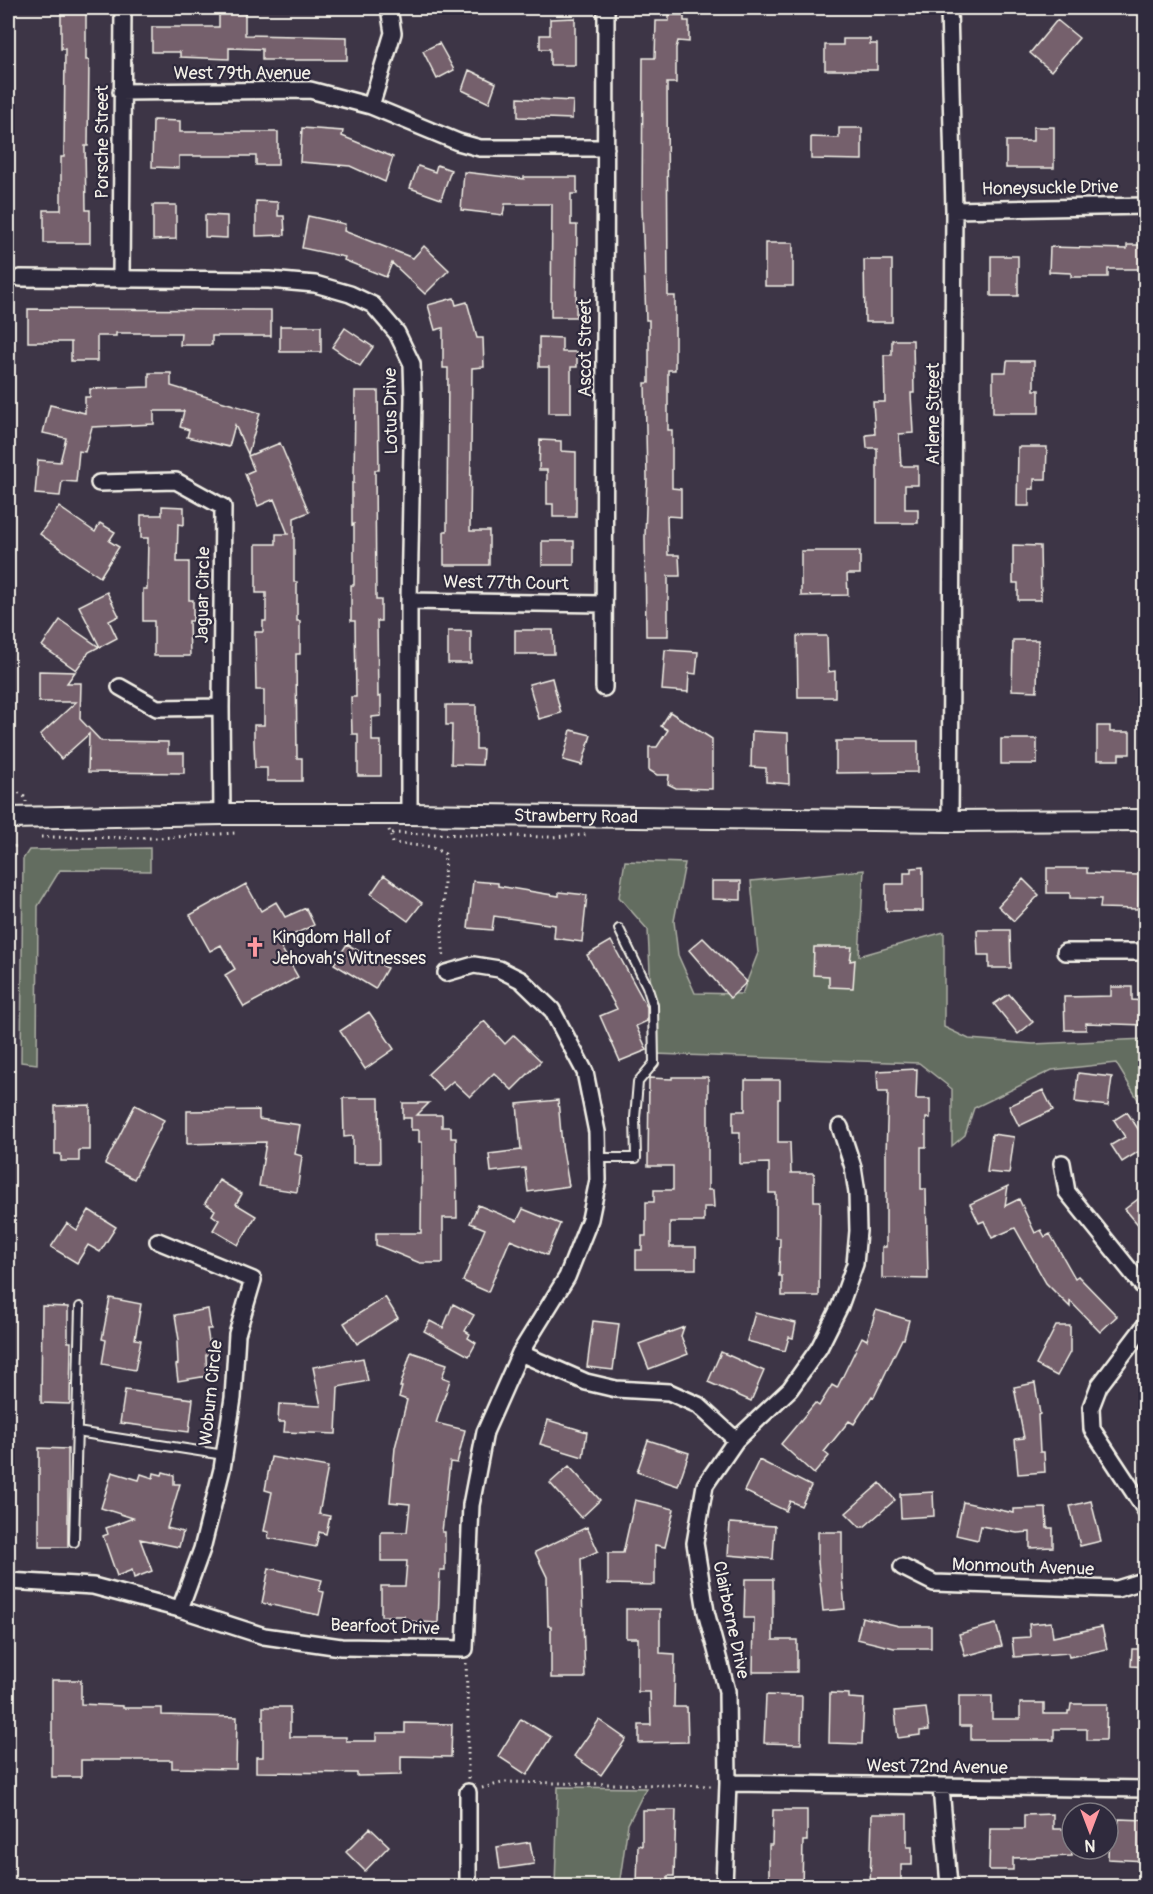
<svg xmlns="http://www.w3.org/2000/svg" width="1153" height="1894" viewBox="0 0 1153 1894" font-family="Pangolin,sans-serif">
	<rect width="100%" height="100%" fill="#3d3546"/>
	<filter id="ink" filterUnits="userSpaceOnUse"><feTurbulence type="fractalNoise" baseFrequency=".0167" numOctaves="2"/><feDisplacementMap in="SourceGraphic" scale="12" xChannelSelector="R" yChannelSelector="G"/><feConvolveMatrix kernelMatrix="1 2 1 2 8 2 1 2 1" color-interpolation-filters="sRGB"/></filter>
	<g filter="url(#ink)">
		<path fill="#646d61" stroke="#acafa4" stroke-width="1.5" d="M150,848v23l-90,-1 -22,36 -1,158 -16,-2 2,-203 6,-9z
			M625,861l60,2 -11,58 4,34 17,38 47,1 16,-41 -7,-72 113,-11 -5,86 85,-24v95l25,12 64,5 112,-5v72l-29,-48 -64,7 -78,38 -9,27 -13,11v-57l-33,-26 -265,-9 -6,-124 -29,-33z
			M558,1787l88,1 -18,36 -9,62h-64z"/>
		<path fill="#75616c" stroke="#f4f1e8" stroke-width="1.5" d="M61,8h25v52h3l-1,86h-3l1,64h4v33h-46v-33h17v-53h3l1,-108h-4z
			M219,8h26v27l102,2v23h-85v-11l-33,-1v11l-49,-2v-5h-28v-25h67z
			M669,15h15v6h5v21l-11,-1 -2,7v35h-9l1,213h7v74h-7v60h4v58l9,1v28l-14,-1 1,39h11l1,21h-12v60h-22l-1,-99 2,-59 -2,-95h4v-63h-3l-4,-112 1,-150h12l1,-37h13z
			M575,18v47h-25v-16h-10v-14h10v-16z
			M1057,20l22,18 -28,33 -21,-18z
			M843,39h27v5h7v26h-52v-25h18z
			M439,43l15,27 -17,9 -14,-28z
			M469,70l27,13 -7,20 -27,-13z
			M518,98l55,3 -1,18 -54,-2z
			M153,120l27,1v11h98v33h-22v-9h-77v12l-27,-1z
			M1033,127h21v41h-48v-27h27z
			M302,128l41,3 -1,5 51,21 -8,25 -35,-16 -50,-4z
			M839,128h23v32l-51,-1v-22l28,1z
			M437,165l14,5 -10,29 -31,-11 8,-22 17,6z
			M464,172l60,7v-2h53v17h-6v31h6l-1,92h-25l1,-113h-47l-2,11 -42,-5z
			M256,201l22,1v14h6l1,19 -29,1z
			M153,205h23v34l-23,1z
			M205,215l22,1v22l-22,-1z
			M308,216l37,8 -1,7 69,27 11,-12 25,24 -24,24 -33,-31 -6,14 -42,-17 1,-3 -43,-9z
			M765,243h28v43h-28z
			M1127,245h19v24h-38v8h-37v-4l-22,-1 1,-25 77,2z
			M991,256h27v40h-27z
			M864,260h28v62h-27z
			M454,298l2,7 11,-3 10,36h6l1,29 -12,1 -2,163h19v34h-45v-34h3l1,-163h-5v-40l-8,2 -7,-25z
			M28,309l243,1v26h-59v9h-32l1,-12h-65v3h-19v25h-26v-19h-43z
			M280,326h41v26h-41z
			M345,328l28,19 -13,19 -28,-19z
			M539,337l23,1v14h15v15h-6v46h-22v-46h-10z
			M892,340h21l1,53h-3l2,40 -14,1 2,32h17v19h-13v24h13v14h-41v-75h-10l-1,-13 9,-1 -2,-32h12l-1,-47h8z
			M1007,361h27v29h5v23h-46v-41h13z
			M149,373h22v13l89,27 -12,41 -13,-29 -6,22 -42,-10 2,-7 -9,-3 4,-16h-30v13l-62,3 -7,25 -6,-1 -3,31 -14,-1 -2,15 -25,-2 3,-34 22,2 6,-24 -23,-5 7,-28 35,8v-16h5v-8l59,-2z
			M355,391h23l1,79h-4l1,130h5v21h-4l1,76 3,-1v20l-9,1v24h9v35h-23v-42h-6l-1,-37h5l-1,-76h-4v-36h3v-61l-2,1v-42h2z
			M540,440l21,1v10l15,1v65h-23v-13h-6v-34h-8z
			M280,443l29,69 -15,6v64h3v39h3v33h-4l1,104h5v23h-35v-13h-12l-1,-26v-17h10v-35h-8l-1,-58h8v-11h3v-28h-10v-49h20v-10h12l-14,-35 -16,7 -13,-32 9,-4 -6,-14z
			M1018,447h29l-1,32h-12v10h-5v17h-12z
			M162,506l22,1v18l-6,-1 -1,38h12v38h4v21h-4l1,35h-36v-35h-11v-32h4l1,-51h-7v-23h21z
			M59,507l36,25 5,-9 15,9 -6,9 10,6 -19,30 -24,-16 1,-1 -37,-26z
			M542,541h32v24h-32z
			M1013,545l27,1 1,54h-23v-17h-5z
			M801,551h59v23h-13l1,21 -47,1z
			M107,592l12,24 -10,5 8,17 -17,9 -21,-41z
			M60,620l39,27 -10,5 -13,18 -34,-24z
			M515,630h38l1,24h-39z
			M448,631h23v32h-23z
			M797,636h30l1,36 7,-1v26h-37z
			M1013,640h25l-1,51 -25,-1z
			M665,650l33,2 -2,22 -7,-1 -1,19 -26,-2z
			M39,671l36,1 -8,11h14l-1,36 21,22 67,1v11h16v20l-96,-1 1,-38 -28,25 -21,-24 36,-33h-37z
			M552,678l9,35 -22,6 -10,-35z
			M446,705h30v44h7l-1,16 -31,-1 1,-39h-6z
			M670,712l42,27v50l-36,-1 -8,-4 1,-9h-12l-8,-5v-23h8l11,-17 -7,-4z
			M1097,726h13v6h20v22h-11v6h-22z
			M571,730l20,5 -9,30 -19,-5z
			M752,731l36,2 1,51 -23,-2v-14l-15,-1z
			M1001,739h36v25h-36z
			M836,741h82v31l-82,1z
			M923,867v44h-37v-27h18v-11h7v-5z
			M1047,868h40v5l52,2 -1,34 -38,-1 1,-9 -31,-1v-5h-23z
			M384,875l38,28 -14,18 -37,-27z
			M1023,879l16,16 -25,26 -16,-15z
			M473,881l25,2v3l61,10v-4l28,3 -5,47 -28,-4 1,-13 -61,-9 -2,14 -24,-2z
			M712,881h29v19l-29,-1z
			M246,884l15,27 15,-9 9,15 21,-9 8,17 -36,17 20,35 -54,30 -19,-32 10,-6 -14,-24 -11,6 -20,-36z
			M977,930h33l1,38h-22v-13h-11z
			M703,938l44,44 -17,16 -41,-48z
			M611,941l36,66v14l-11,5 11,24 -27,11 -20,-45 17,-7 -30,-54z
			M347,944l40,24 -12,21 -41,-25z
			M814,947h38l-2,14 5,-1 -2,28 -24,-1v-11l-16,-1z
			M1111,987h21v13l12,1v24l-58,-2v7h-21l-1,-33 47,-1z
			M1009,994l24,28 -15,12 -24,-30z
			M369,1012l25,37 -29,20 -25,-38z
			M484,1021l21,23 9,-9 27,26 -29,29 -18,-17 -24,24 -17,-16 -10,9 -15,-16z
			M917,1069l-1,30h14v19h-4v29h-5v42h5l2,90 -46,-1v-31h4v-93l2,-62h-10l-1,-21z
			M1078,1073l34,4 -4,29 -33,-4z
			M672,1077h36v113h5l1,17h-10v15h-34v25h26v22h-60v-19h6v-14h4v-34h8v-12h19v-24h-25l1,-88 23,1z
			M745,1080h35v19h-2v43h12l1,31h23v28h6l-1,95h-37v-20h-3l1,-38h-4v-45h-7v-30l-29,1v-32h-7v-21h12z
			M1043,1090l10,20 -34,16 -10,-20z
			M343,1098h36l1,65h-27v-27l-9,1z
			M558,1100l4,45 7,41 -41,6 -3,-24 -34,4 -2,-18 32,-4 -4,-46z
			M403,1103h26l-12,12h25v12h9v11h5l1,80h-14v45h-23l-44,-18v-12h45l1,-91h-3v-12h-8v-12h-8z
			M90,1105v45h-11v11h-18v-7h-6v-48z
			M135,1105l29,15 -30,59 -29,-15z
			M259,1110v9l41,6 -5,29 7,2 -5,36 -38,-6 7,-44 -79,2v-33z
			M1127,1112l19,29v6l-24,15 -11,-17 14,-8 -11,-17z
			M992,1134l22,3 -5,37 -22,-2z
			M219,1180l23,14 -6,10 20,12 -18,29 -25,-15 6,-10 -7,-5 3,-5 -10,-7z
			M1008,1186l-3,20 14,-7 16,34 6,-3 4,7 5,-3 25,44 3,-2 39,40 -17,16 -30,-31v6l-24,-24 -31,-55 -23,10 -8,-17 -5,2 -9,-19z
			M1146,1193v41l-21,-25z
			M478,1205l39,16 6,-12 37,15 -13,31 -37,-15 -22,52 -25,-11 22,-52 -15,-6z
			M89,1210l27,17 -16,25 -12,-7 -11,18 -26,-16 16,-24 10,7z
			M385,1297l13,21 -41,26 -13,-21z
			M110,1298l31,6 -6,35 6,1 -6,30 -33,-6 4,-24 -4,-1z
			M453,1304l21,11 -9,16 5,3 -2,4 8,5 -7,13 -45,-25 6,-10 13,7z
			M42,1306l26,1v35h3l-1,62 -29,-1z
			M208,1309l3,20h-4l4,25 -5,1 1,21 -29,5 -2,-16 2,-1 -1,-22 2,-2 -4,-25z
			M876,1310l33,10 -5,19h-2l-28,58 -2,-1 -18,28 -5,-3 -25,31 5,4 -15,18 -33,-30 34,-41 4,3 13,-21 5,3 25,-51 5,3z
			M755,1313l41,10 -3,15 -4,-1 -4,14 -38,-10z
			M593,1321l26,3 -6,46 -26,-3z
			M1056,1326h14v26l-13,24 -21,-11z
			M684,1327l-3,9 7,18 -39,15 -10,-25z
			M411,1352l36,12 -5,13 8,3 -14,43 29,7 -8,33 -7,-1 -8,70h3v38h-5l-2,53 -34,-2v-5h-23v-30h24l2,-25h-26v-29h26l3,-28 -20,-2 5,-54 12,-48 -8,-3 3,-10h-2z
			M721,1352l43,19 -13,30 -43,-19z
			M363,1358l5,23 -30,6 -2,47 -52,-2 1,-10h-7l1,-18 42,2 -8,-39z
			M1035,1383l5,31 -2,1 2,37h4l1,20 -27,2 -3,-35 9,-1 -10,-51z
			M125,1390l68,9 -4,33 -69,-9z
			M548,1420l39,12 -4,25 -43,-13z
			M648,1440l41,13 -11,33 -41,-14z
			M39,1448l29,1v98h-29z
			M271,1457l57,10 -9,47 11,2 -4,18 -7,-2 -3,15 -48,-9 1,-6 -5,-1 8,-39 -7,-2z
			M759,1460l52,26 -10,20 -11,-5 -4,10 -42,-20z
			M569,1466l31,34 -19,18 -31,-35z
			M112,1472l27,8 2,-6 12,4 1,-5 8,2 1,-3 11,3v9h6l-13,44 16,4 -4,15 -39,-8 12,32 -18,7 -2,-8 -15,6 -14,-40 5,-2 -2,-6 27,-10 -32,-10z
			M880,1483l15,17 -31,27h-4l-14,-14z
			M933,1492l1,24 -33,2 -1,-24z
			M635,1500l39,9 -9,38 -10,-2v40l-47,-1v-31h15z
			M1091,1501l10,40 -21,5 -10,-40z
			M963,1502l51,11v-4l32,-1 1,20h6v19l-23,1v-16l-13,1 -36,-7 -3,14 -22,-5z
			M730,1523l45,3 -2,33 -45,-4z
			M587,1527l11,24 -17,8 4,119h-34v-52h-3l-1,-49 -12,-25z
			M818,1532h24v45l3,32 -22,2 -5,-49z
			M269,1568l53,12 -3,11 5,1 -5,23 -57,-12z
			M745,1579h28v61h24v32h-44l1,-54h-10z
			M626,1609h34v44l15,1 -1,53h13l1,35 -49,1v-18h12l-1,-33h-12v-54h-12z
			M862,1617l37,9h32v22h-37l-37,-9z
			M1051,1622l2,15 49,-10 5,22 -38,8 -1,-4 -54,4 -2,-19 18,-1 -1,-13z
			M996,1624l6,22 -37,10 -6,-22z
			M1132,1649h14v18l-15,-1z
			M52,1680h29v24l42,2v2h39v7l75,2 -1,52 -64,-1v-8h-91v17h-29z
			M830,1693l19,1v4l15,1 -2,45 -33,-1z
			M766,1695l36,1 -1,48 -37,-1z
			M959,1696h33v23h28v-16h24v11h24v-3h2l1,-7h36l-1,36h-19v-11h-33v11h-83v-14h-12z
			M263,1707h27v30h56v4h30v-8h29v-10l47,1 -1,33 -50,-1v19l-44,1v-3l-101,-1v-15h7z
			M926,1708l3,22 -9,1v4l-22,3 -3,-27z
			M521,1719l30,18 -24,38 -29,-19z
			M599,1720l27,19 -25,36 -27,-19z
			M642,1810h34l-2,66h-6v11h-31l1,-42 4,1z
			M773,1810h34v31h-4l-1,46h-33v-42h3z
			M872,1814h35v33h5v18h-11v22h-31z
			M1053,1814v15h19v27l-59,2v12h-24l1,-41h34v-14z
			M1119,1819l27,1v41l-38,-2 1,-27h9z
			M370,1828l19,18 -24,25 -19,-19z
			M530,1842l4,22 -34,5 -3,-22z"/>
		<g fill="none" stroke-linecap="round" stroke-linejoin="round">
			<g stroke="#f4f1e8" stroke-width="12">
				<path id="service" d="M597,1158h39l-1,-40 3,-36 16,-19 -1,-58 -6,-19 -28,-57
					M77,1432l147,23
					M74,1542l6,-235"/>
			</g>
			<g stroke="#f4f1e8" stroke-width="20">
				<path id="minor" d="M949,8l5,202 -4,611
					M121,92l189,-2 61,16 87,36 22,6h126
					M371,106l22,-73 -4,-25
					M954,210l192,-4
					M20,278l249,2 46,4 35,10 23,11 24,28 15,31 1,34 -4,203v213
					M121,278l2,-270
					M99,483l77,-2 47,26 -2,200 1,107
					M409,601l194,3
					M120,687l37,21 64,-1
					M604,688l2,-680
					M1065,952h81
					M1062,1163l5,29 79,98
					M158,1241l95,39 -16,54 -4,64 -11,71 -20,80 -22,60
					M1146,1324l-47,62 -8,21 1,22 54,82
					M520,1353l66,29 30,7 53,3 29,13 38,35
					M902,1567l32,16 183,6 29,-9
					M8,1581l85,5 87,23 84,27 77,11 124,2 6,-144 14,-73 35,-79 47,-76 23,-58 8,-39 -1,-48 -12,-60 -33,-62 -31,-30 -22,-11 -25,-4 -28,8
					M728,1783l418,6
					M941,1787l8,99
					M468,1792v94
					M724,1886l4,-103 -1,-92 -21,-79 -11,-69 10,-58 31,-45 54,-51 29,-41 21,-42 15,-42 3,-33 -1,-38 -4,-26 -13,-40"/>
			</g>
			<g stroke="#f4f1e8" stroke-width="24">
				<g id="tertiary">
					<path id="s1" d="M8,818l214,-4h187l541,7 196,-1"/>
				</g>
			</g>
			<path stroke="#f4f1e8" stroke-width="3" stroke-dasharray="1.5 4.5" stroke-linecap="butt" d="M8,789h6l12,9v4
				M389,830l4,13 38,4 14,7 -3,84 2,21
				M392,833l158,4 36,-2
				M41,837l117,1 77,-5
				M8,847l10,-1
				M466,1663l2,54v62
				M482,1788l24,-6 208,4"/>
			<use href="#service" stroke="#2f2a3d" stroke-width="8"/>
			<use href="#minor" stroke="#2f2a3d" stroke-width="15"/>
			<use href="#tertiary" stroke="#2f2a3d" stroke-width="20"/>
		</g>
	</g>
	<defs>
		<g id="church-bare" transform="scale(1.62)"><path d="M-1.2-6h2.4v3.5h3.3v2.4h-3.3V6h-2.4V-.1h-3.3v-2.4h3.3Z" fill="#ff9aa2" stroke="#2f2a3d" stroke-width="2.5" paint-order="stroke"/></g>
	</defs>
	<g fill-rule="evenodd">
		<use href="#church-bare" x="255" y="947"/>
	</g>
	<g text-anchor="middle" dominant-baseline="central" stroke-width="4.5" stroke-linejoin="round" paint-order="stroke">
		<g font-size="18" fill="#f4f1e8" stroke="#2f2a3d">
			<text x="242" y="73">West 79th Avenue</text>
			<text transform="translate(102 142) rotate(-90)">Porsche Street</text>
			<text transform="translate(1050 188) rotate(-1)">Honeysuckle Drive</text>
			<text transform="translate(585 348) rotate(-90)">Ascot Street</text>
			<text transform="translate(391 411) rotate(-91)">Lotus Drive</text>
			<text transform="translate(933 414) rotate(-90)">Arlene Street</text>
			<text transform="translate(506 583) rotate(1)">West 77th Court</text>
			<text transform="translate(203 595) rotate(-89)">Jaguar Circle</text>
			<text stroke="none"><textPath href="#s1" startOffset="568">Strawberry Road</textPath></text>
			<text transform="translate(211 1393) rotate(-84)">Woburn Circle</text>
			<text transform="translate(1023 1567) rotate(2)">Monmouth Avenue</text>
			<text transform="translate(731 1620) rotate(78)">Clairborne Drive</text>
			<text transform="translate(385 1627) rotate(2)">Bearfoot Drive</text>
			<text transform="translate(937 1767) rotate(1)">West 72nd Avenue</text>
		</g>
		<g font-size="18" fill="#f4f1e8" stroke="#2f2a3d" text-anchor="start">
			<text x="272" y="937">Kingdom Hall of<tspan x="272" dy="21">Jehovah’s Witnesses</tspan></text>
		</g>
	</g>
	<rect width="1153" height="1894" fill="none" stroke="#2f2a3d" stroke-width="30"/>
	<rect x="15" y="15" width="1123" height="1864" fill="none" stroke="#f4f1e8" stroke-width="2" filter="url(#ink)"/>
	<g transform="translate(1090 1831) rotate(180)"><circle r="28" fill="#2f2a3d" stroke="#7e7a81" stroke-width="1.5"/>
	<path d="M0-4.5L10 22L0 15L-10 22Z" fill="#ff9aa2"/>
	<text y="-9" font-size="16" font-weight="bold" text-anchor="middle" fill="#f4f1e8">N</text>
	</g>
</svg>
